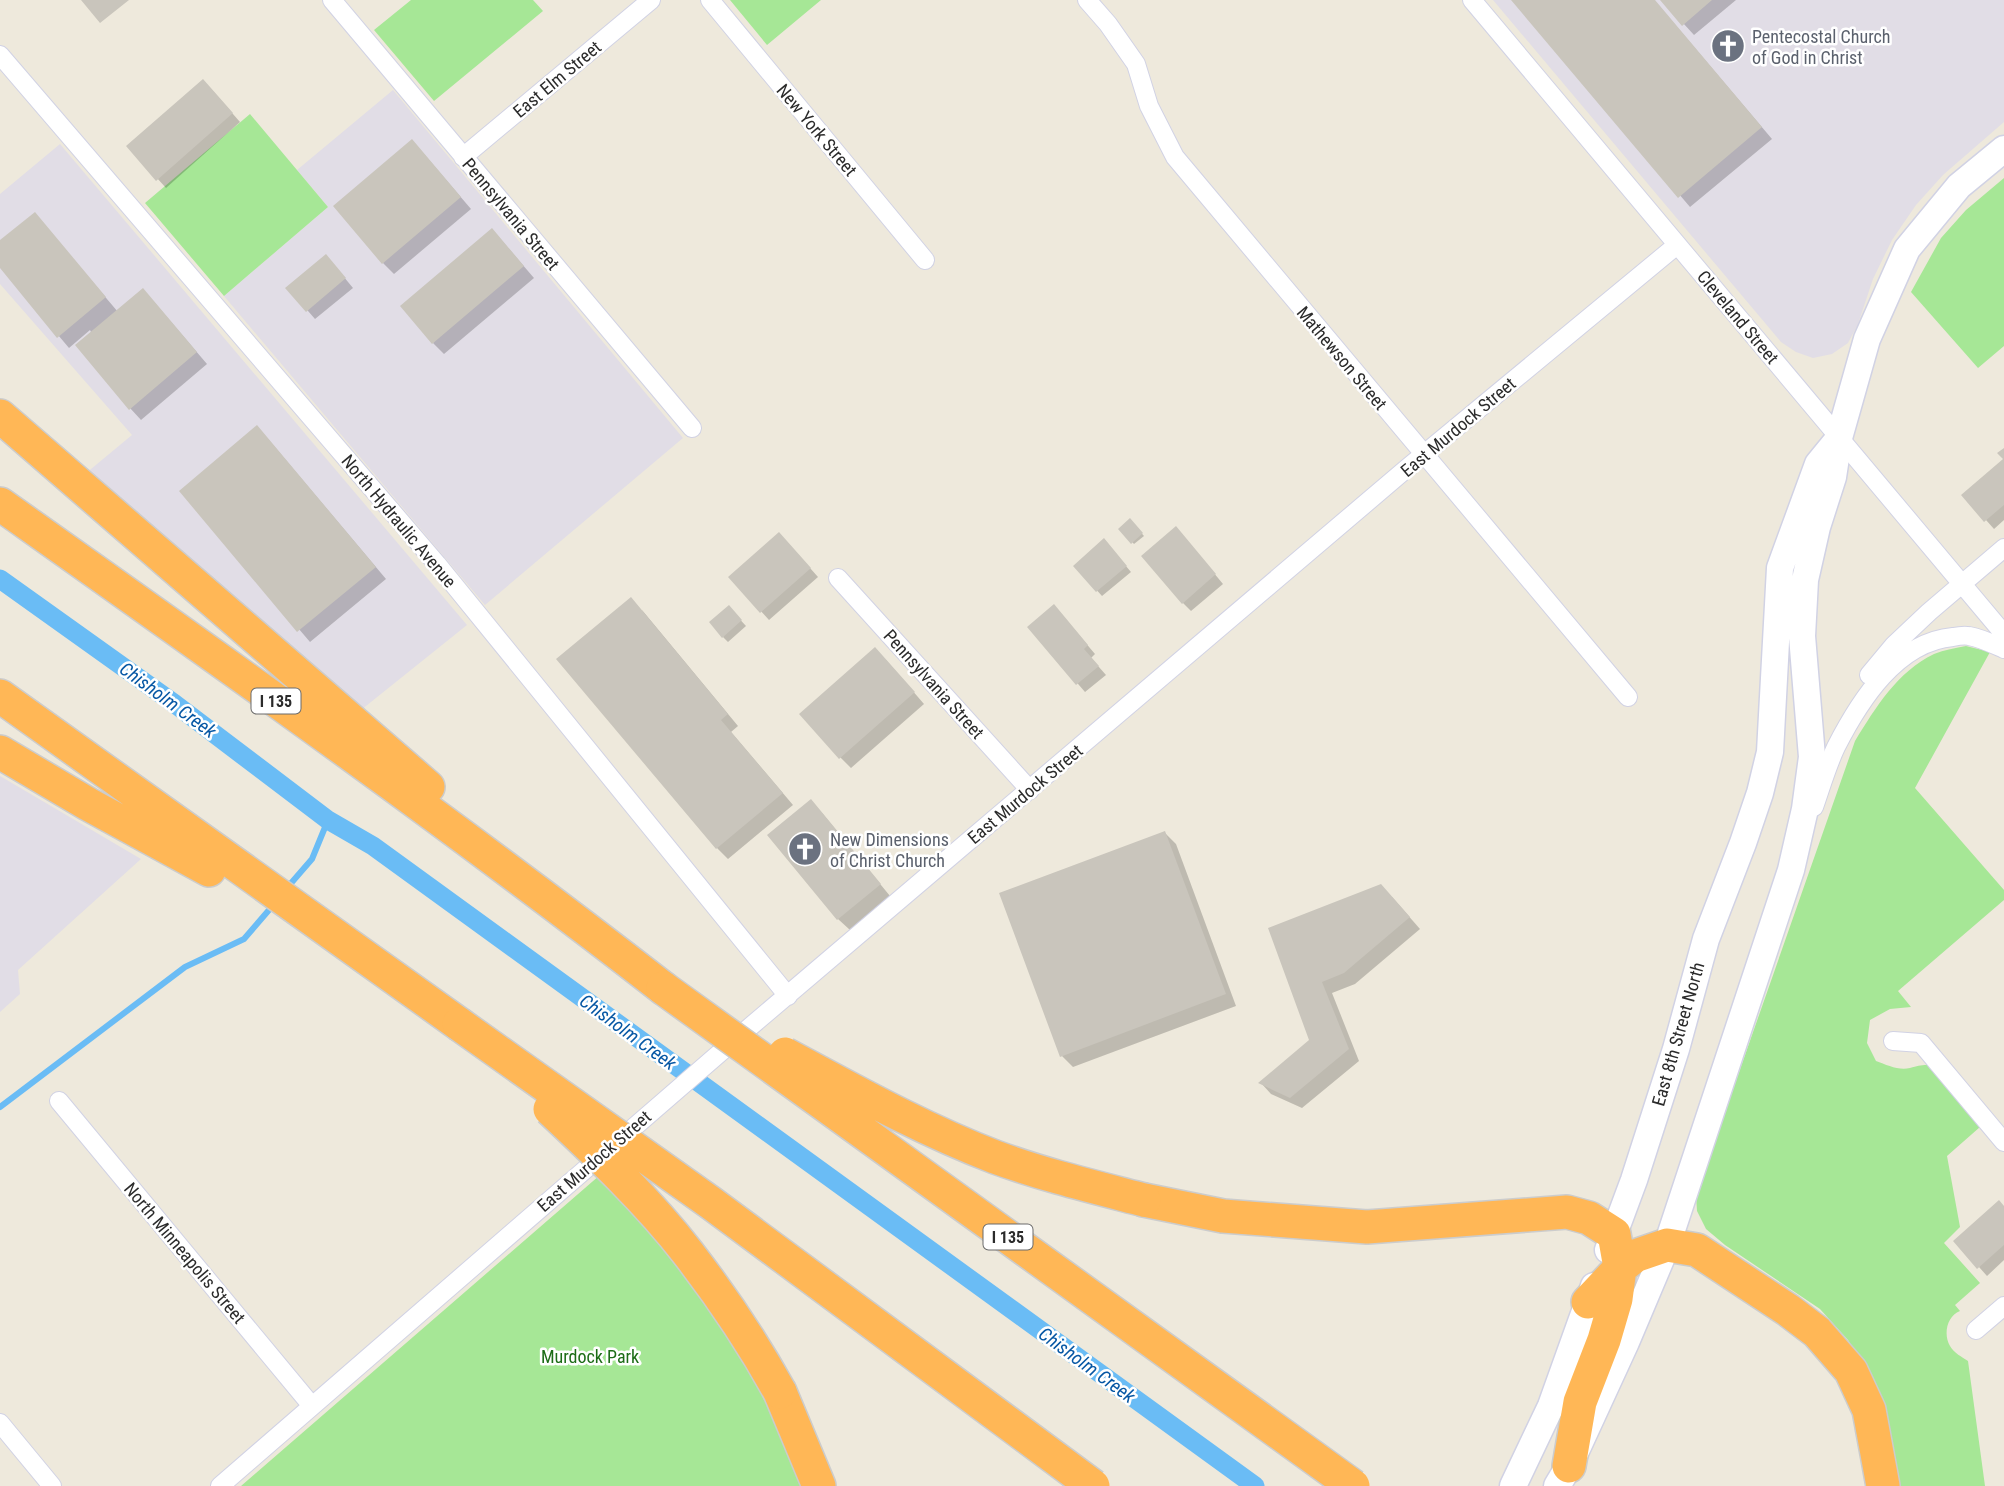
<svg xmlns="http://www.w3.org/2000/svg" width="2004" height="1486" viewBox="0 0 2004 1486" font-family="'Roboto Condensed',sans-serif">
	<rect width="100%" height="100%" fill="#eee9dc"/>
	<path fill="#e1dde6" d="M1493,0h511v122l-61,53 -27,30 -24,35 -19,39 -15,45 -10,19 -16,11 -19,4 -17,-6 -15,-10z
		M393,90l290,348 -198,167 -261,-309 104,-89 -31,-37z
		M60,144l407,481 -106,85 -276,-236 47,-39 -132,-151v-90z
		M0,776l141,83 -123,111 2,24 -20,18z"/>
	<path fill="#a6e796" d="M411,0h122l10,11 -109,90 -60,-71z
		M730,0h91l-54,45z
		M250,114l78,93 -104,89 -79,-93z
		M2004,178v168l-26,22 -67,-76 30,-54 25,-28z
		M1966,646l24,6 -75,136 89,102v10l-106,91 13,16 -21,2 -20,11 -3,23 9,18c11,4 23,10 34,7 7,-2 10,-3 17,-3l53,62 -33,29 13,71 -16,16 36,40 -25,22 5,6c-13,5 -17,23 -10,35 4,7 12,11 18,15l17,125h-90l-24,-109 -23,-37 -28,-31 -95,-64 -19,-16 -9,-18 -1,-16 159,-454c21,-34 42,-69 79,-87 10,-4 22,-6 32,-8z
		M600,1175l46,45 95,127 68,139h-568z"/>
	<path fill="#0003" d="M1513,0h141l118,139 -82,68z
		M1662,0h74l-42,35z
		M211,89l29,33 -74,66 -38,-42z
		M423,153l48,56 -77,65 -11,-11z
		M35,214l83,98 36,-10 53,62 -66,56 -11,-12 -40,-78 -21,18 -69,-82v-23z
		M503,242l31,36 -90,76 -11,-11z
		M334,265l19,23 -38,31 -27,-31z
		M268,439l118,140 -76,63 -129,-151z
		M2004,460v60l-10,9 -8,-9z
		M1130,520l14,16 -10,8 -14,-15z
		M1184,537l39,47 -32,27 -8,-8z
		M787,542l31,35 -49,43 -39,-43z
		M1109,546l22,26 -29,24 -27,-30z
		M642,610l96,116 -7,6 62,73 -65,54 -11,-11z
		M734,613l12,13 -18,16 -5,-5z
		M1062,615l33,39 -4,4 15,17 -21,17 -56,-65z
		M886,660l38,44 -73,64 -11,-11z
		M822,813l68,83 -40,34 -12,-11z
		M1165,833l11,11 60,162 -163,61 -11,-11z
		M1392,897l28,32 -65,55 -23,9 27,68 -57,47 -31,-14 -10,-11 50,-43 -41,-111z
		M2004,1208v52l-17,16 -8,-9z"/>
	<g fill="none" stroke-linecap="round" stroke-linejoin="round">
		<path stroke="#6abcf5" stroke-width="6" d="M286,889l26,-30 16,-39
			M0,1107l185,-140 59,-28 31,-36"/>
		<path stroke="#6abcf5" stroke-width="19" d="M0,579l175,125 153,116 45,26 882,640"/>
	</g>
	<path fill="#c9c5bc" d="M81,0h48l-29,23z
		M1511,0h144l107,127 -84,71z
		M1660,0h52l-30,26z
		M203,79l30,34 -77,68 -30,-35z
		M412,139l49,58 -79,67 -49,-58z
		M35,212l71,85 -49,41 -57,-70v-28z
		M492,228l32,38 -92,78 -32,-38z
		M326,254l20,24 -40,34 -21,-24z
		M143,288l54,64 -68,58 -54,-65z
		M257,425l119,142 -79,65 -118,-141z
		M2004,448v57l-20,17 -23,-27 42,-36 -6,-6z
		M1130,518l13,15 -12,11 -13,-15z
		M1176,526l40,48 -34,30 -41,-48z
		M779,532l32,36 -51,45 -32,-36z
		M1104,538l23,28 -31,26 -23,-26z
		M631,597l97,117 -7,6 62,73 -67,56 -160,-190z
		M1054,604l34,41 -4,4 15,17 -23,19 -49,-58z
		M729,605l13,15 -20,18 -13,-16z
		M875,647l40,45 -76,67 -40,-45z
		M811,799l70,85 -44,36 -70,-85z
		M1165,831l61,163 -166,63 -61,-164z
		M1381,884l29,33 -66,56 -22,9 27,67 -59,49 -32,-15 51,-43 -41,-112z
		M1999,1200l5,6v39l-27,24 -24,-28z"/>
	<g fill="none" stroke-linecap="round" stroke-linejoin="round">
		<g stroke="#d1d2e4" stroke-width="20">
			<path id="street" d="M332,0l360,428
				M710,0l215,260
				M1087,0l21,24 28,40 13,42 26,51 453,540
				M1472,0l532,634
				M0,55l437,509 351,432
				M463,157l188,-157
				M838,578l192,212
				M1869,675l25,-30 35,-33 75,-64
				M1814,807c7,-20 13,-41 22,-60 24,-47 61,-105 117,-110 5,-1 11,-2 16,-1 12,2 24,8 35,13
				M1893,1041l28,2 83,99
				M59,1101l253,305
				M1976,1330l28,-24
				M0,1423l52,63
				M220,1486l517,-448 669,-569 271,-224"/>
		</g>
		<g stroke="#d1d2e4" stroke-width="29">
			<path id="secondary" d="M1608,1250l26,-70 42,-131 30,-110 37,-96 17,-50 10,-41 10,-184 38,-104 18,-22
				M1513,1486l38,-80 43,-120
				M1557,1486l12,-20 57,-124 41,-97 124,-375 14,-61 7,-52 -10,-121 3,-56 12,-53 16,-50 6,-39 28,-99 40,-90 52,-63 45,-37"/>
		</g>
		<g stroke="#ccc" stroke-width="36">
			<path id="highway" d="M0,416l428,371
				M0,504c223,158 447,316 663,484
				M0,696l459,328
				M0,752l88,52 121,66
				M1144,1200l79,16 144,11 200,-15 22,6 25,16 6,34 -4,31 -12,41 -24,62 -11,64
				M1588,1302l32,-34 15,-12 32,-11 30,5 91,60 29,22 34,39 18,39 14,76
				M780,1392l39,94"/>
		</g>
		<use href="#street" stroke="#fff" stroke-width="18"/>
		<use href="#secondary" stroke="#fff" stroke-width="26"/>
		<use href="#highway" stroke="#ffb756" stroke-width="33"/>
		<g stroke="#ccc" stroke-width="36" stroke-linecap="butt">
			<path id="highway-bridge" d="M663,988l690,498
				M459,1024l252,179 382,283
				M785,1054c69,37 137,75 210,103 49,18 99,30 149,43
				M550,1109c48,45 98,92 138,144 34,44 65,90 92,139"/>
		</g>
		<use href="#highway-bridge" stroke="#ffb756" stroke-width="33"/>
	</g>
	<defs>
		<g id="church-disc" transform="scale(1.75)"><circle r="9.5" fill="#6b7280" stroke="#fff"/><path d="M-1.2-6h2.4v3.5h3.3v2.4h-3.3V6h-2.4V-.1h-3.3v-2.4h3.3Z" fill="#fff"/></g>
	</defs>
	<g fill-rule="evenodd">
		<use href="#church-disc" x="1728" y="46"/>
		<use href="#church-disc" x="805" y="849"/>
	</g>
	<g text-anchor="middle" dominant-baseline="central" stroke-width="5" stroke-linejoin="round" paint-order="stroke">
		<g fill="#fff" stroke="#6b6b6b" stroke-width="2">
			<rect x="251.5" y="688.5" width="49" height="25" rx="5"/>
			<rect x="983.5" y="1224.5" width="49" height="25" rx="5"/>
		</g>
		<g font-size="16" font-weight="bold" fill="#2b2b2b">
			<text x="276" y="701">I 135</text>
			<text x="1008" y="1237">I 135</text>
		</g>
		<g font-size="18" fill="#5b616d" stroke="#fff" text-anchor="start">
			<text x="1752" y="36">Pentecostal Church<tspan x="1752" dy="21">of God in Christ</tspan></text>
			<text x="830" y="839">New Dimensions<tspan x="830" dy="21">of Christ Church</tspan></text>
		</g>
		<g font-size="18" fill="#2b2b2b" stroke="#fff">
			<text transform="translate(557 79) rotate(-40)">East Elm Street</text>
			<text transform="translate(817 130) rotate(50)">New York Street</text>
			<text transform="translate(511 214) rotate(50)">Pennsylvania Street</text>
			<text transform="translate(1738 317) rotate(50)">Cleveland Street</text>
			<text transform="translate(1342 358) rotate(50)">Mathewson Street</text>
			<text transform="translate(1458 427) rotate(-40)">East Murdock Street</text>
			<text transform="translate(399 521) rotate(50)">North Hydraulic Avenue</text>
			<text transform="translate(934 684) rotate(48)">Pennsylvania Street</text>
			<text transform="translate(1025 794) rotate(-40)">East Murdock Street</text>
			<text transform="translate(1678 1034) rotate(-74)">East 8th Street North</text>
			<text transform="translate(594 1161) rotate(-41)">East Murdock Street</text>
			<text transform="translate(185 1253) rotate(50)">North Minneapolis Street</text>
		</g>
		<g font-size="18" fill="#1c6c16" stroke="#fff">
			<text x="590" y="1356">Murdock Park</text>
		</g>
		<g font-size="19" font-style="italic" fill="#0657a4" stroke="#fff">
			<text transform="translate(168 700) rotate(36)">Chisholm Creek</text>
			<text transform="translate(628 1032) rotate(36)">Chisholm Creek</text>
			<text transform="translate(1087 1365) rotate(36)">Chisholm Creek</text>
		</g>
	</g>
</svg>
